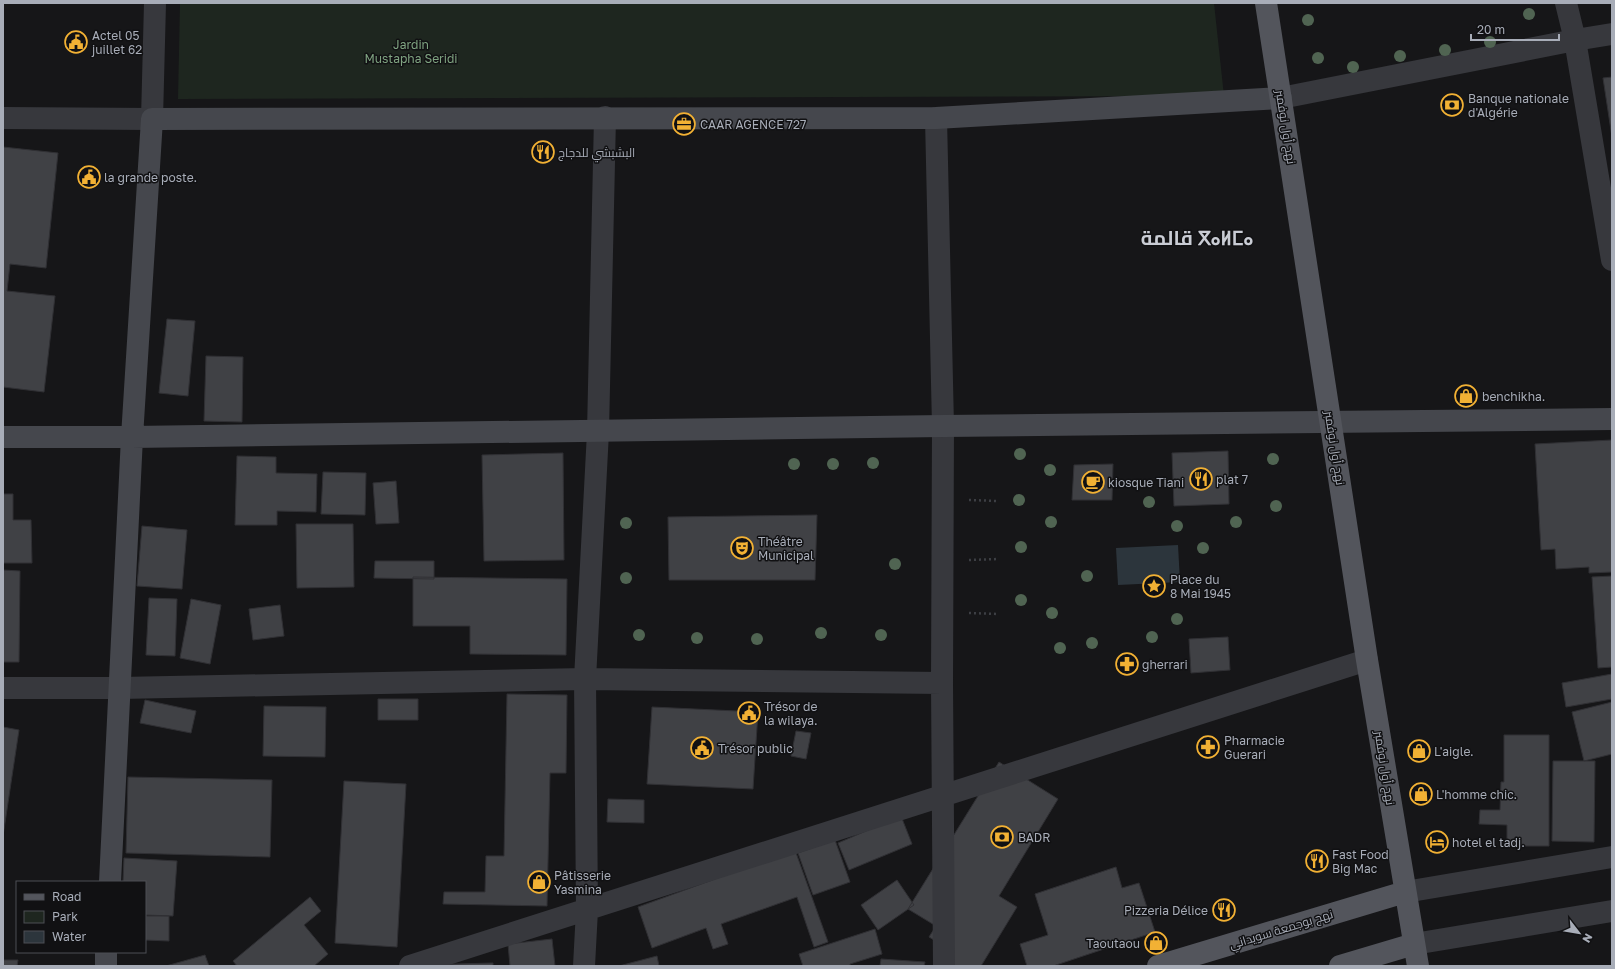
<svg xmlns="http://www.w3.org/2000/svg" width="1615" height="969" viewBox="0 0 1615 969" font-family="'Golos Text',Cairo,'Noto Sans Tifinagh',sans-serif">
	<rect width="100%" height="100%" fill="#161618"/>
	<path fill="#1e261f" d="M180,3h1034l10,93 -1046,3z"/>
	<path fill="#2c353c" d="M1178,545l2,37 -62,3 -2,-37z"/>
	<path fill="#404145" stroke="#303034" d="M1612,77v60l-9,-59z
		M3,147l55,6 -12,115 -36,-4 -3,27 48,5 -11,96 -41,-5z
		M167,319l28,2 -7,75 -29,-3z
		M206,356l37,1 -1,65 -38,-1z
		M1612,440v132l-23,1v-6l-33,2 -1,-20 -14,1 -6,-106z
		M1228,451l1,53 -55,2 -2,-53z
		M563,453l1,107 -80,1 -2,-106z
		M237,456l39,1v16l41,1 -1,38 -39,-1v14h-42z
		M1113,464l-1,36h-40l2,-35z
		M323,472l43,1 -1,42 -44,-1z
		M396,481l3,42 -23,1 -3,-41z
		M3,494h10v26h18l1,43h-29z
		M817,515l-2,65h-146l-1,-63z
		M296,524h57l1,63 -57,1z
		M142,526l45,4 -5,59 -45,-3z
		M375,561h59v18l-60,-1z
		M3,570l17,1 -1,91h-16z
		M1612,576v91l-14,1 -6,-91z
		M413,577l154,2 -1,76 -96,-1v-28h-57z
		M149,598l28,1 -2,57 -29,-1z
		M191,599l30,6 -11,59 -30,-6z
		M280,605l4,31 -31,4 -4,-31z
		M1228,637l2,33 -39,3 -2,-34z
		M1612,674v25l-46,8 -4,-24z
		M507,694l60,1 -1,78h-16l-3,133 -104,-2 1,-12h41l1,-36h18z
		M378,699h40v21h-40z
		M145,700l51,11 -5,22 -51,-10z
		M1612,702v52l-28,7 -12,-49z
		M264,706l62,1 -1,50 -62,-1z
		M652,707l106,5 -5,77 -106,-5z
		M3,727l16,3 -16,106z
		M796,731l15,2 -5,26 -15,-3z
		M1504,735h45v111h-42v-21l-28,-1 1,-14h20l1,-28h3z
		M1553,761h42l-1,81 -42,-1z
		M999,762l59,37 -59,97 18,11 -36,59h-35l8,-14 -25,-15 7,-11 -28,-17z
		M128,777l144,3 -2,77 -144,-4z
		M344,781l62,3 -9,163 -62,-4z
		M608,799l36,1v23l-37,-1z
		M901,816l11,28 -63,26 -11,-27z
		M835,840l15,42 -37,13 -15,-42z
		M795,850l33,92 -14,5 -17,-50 -76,27 7,20 -15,5 -7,-21 -54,20 -14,-41z
		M124,858l53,3 -4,55 -28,-1v-33h-22z
		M1116,867l6,21 17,-5 16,49 -102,34h-26l-7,-22 28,-9 -13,-41z
		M897,880l17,25 -36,25 -17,-25z
		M310,897l11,14 -17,14 24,29 -14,12h-77l-4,-5z
		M146,916h23v25l-24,-1z
		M875,929l7,25 -32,10v2h-47l-4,-12z
		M552,939l3,27h-45l-2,-22z
		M205,955l4,11h-43z
		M657,956l2,10h-40z
		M881,959l44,3 -1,4h-44z
		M3,960h15l-1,6h-14z
		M493,963v3h-73v-1z"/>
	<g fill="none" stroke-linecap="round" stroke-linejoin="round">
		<path stroke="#3d3f44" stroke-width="2.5" stroke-dasharray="2 3" stroke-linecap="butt" d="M969,500l28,1
			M969,560l29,-1
			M969,613l30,1"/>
		<path stroke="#37383d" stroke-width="22" d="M1566,3l9,37 37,220
			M1281,98l294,-58 37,-6
			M936,118l7,308 -1,257 2,283
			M152,119l3,-116
			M3,688h117l465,-9 357,4
			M1405,892l207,-35
			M1414,944l198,-33
			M410,966l957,-306
			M584,966l3,-56 -2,-231 13,-247 7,-315"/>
		<path stroke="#37383d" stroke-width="22" d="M3,118l149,1"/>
		<path stroke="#45474d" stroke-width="22" d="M3,437h129l811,-11 669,-7
			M110,882l22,-445 20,-318 784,-1 345,-20
			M106,966v-14"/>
		<path stroke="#53555c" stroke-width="22" d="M1266,3l101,657 51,306
			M1158,966l247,-74
			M1340,966l74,-22"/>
	</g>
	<g fill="#506452">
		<circle cx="1529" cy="14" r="6"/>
		<circle cx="1308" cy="20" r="6"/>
		<circle cx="1490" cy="42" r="6"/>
		<circle cx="1445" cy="50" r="6"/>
		<circle cx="1400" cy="56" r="6"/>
		<circle cx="1318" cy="58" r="6"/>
		<circle cx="1353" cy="67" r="6"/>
		<circle cx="1020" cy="454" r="6"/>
		<circle cx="1273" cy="459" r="6"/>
		<circle cx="873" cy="463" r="6"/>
		<circle cx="794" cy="464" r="6"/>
		<circle cx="833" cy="464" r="6"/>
		<circle cx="1050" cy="470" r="6"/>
		<circle cx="1019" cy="500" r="6"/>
		<circle cx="1149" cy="502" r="6"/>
		<circle cx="1276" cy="506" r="6"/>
		<circle cx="1051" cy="522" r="6"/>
		<circle cx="1236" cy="522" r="6"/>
		<circle cx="626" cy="523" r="6"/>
		<circle cx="1177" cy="526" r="6"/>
		<circle cx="1021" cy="547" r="6"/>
		<circle cx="1203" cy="548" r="6"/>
		<circle cx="895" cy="564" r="6"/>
		<circle cx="1087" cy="576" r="6"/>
		<circle cx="626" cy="578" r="6"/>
		<circle cx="1021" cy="600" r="6"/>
		<circle cx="1052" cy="613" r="6"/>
		<circle cx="1177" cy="619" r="6"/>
		<circle cx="821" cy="633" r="6"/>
		<circle cx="639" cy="635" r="6"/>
		<circle cx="881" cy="635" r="6"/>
		<circle cx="1152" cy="637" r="6"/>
		<circle cx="697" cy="638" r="6"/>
		<circle cx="757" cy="639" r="6"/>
		<circle cx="1092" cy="643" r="6"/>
		<circle cx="1060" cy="648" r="6"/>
	</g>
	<defs>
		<g id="civic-ring" transform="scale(1.15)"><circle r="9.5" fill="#111113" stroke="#f2b134" stroke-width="1.5"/><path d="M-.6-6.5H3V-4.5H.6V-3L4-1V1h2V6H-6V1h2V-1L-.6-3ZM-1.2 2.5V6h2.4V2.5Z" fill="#f2b134"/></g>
		<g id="bank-ring" transform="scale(1.15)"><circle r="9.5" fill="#111113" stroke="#f2b134" stroke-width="1.5"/><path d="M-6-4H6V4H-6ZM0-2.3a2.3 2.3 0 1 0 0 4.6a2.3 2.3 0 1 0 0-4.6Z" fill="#f2b134"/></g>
		<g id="office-ring" transform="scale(1.15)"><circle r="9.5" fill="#111113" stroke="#f2b134" stroke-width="1.5"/><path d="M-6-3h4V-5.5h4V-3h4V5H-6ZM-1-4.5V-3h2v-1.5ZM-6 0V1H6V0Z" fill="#f2b134"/></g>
		<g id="restaurant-ring" transform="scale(1.15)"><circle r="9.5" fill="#111113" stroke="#f2b134" stroke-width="1.5"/><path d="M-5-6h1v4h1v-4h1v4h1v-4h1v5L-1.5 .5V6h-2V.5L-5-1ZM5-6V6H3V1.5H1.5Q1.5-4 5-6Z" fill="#f2b134"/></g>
		<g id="shop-ring" transform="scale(1.15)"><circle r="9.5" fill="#111113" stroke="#f2b134" stroke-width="1.5"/><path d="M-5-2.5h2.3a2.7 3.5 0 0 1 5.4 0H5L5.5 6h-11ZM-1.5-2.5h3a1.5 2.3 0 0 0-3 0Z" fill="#f2b134"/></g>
		<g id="cafe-ring" transform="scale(1.15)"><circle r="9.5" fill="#111113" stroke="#f2b134" stroke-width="1.5"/><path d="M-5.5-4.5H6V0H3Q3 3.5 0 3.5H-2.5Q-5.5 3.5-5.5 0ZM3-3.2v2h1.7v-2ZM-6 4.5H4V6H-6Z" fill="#f2b134"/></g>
		<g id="theatre-ring" transform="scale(1.15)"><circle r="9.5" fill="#111113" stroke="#f2b134" stroke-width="1.5"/><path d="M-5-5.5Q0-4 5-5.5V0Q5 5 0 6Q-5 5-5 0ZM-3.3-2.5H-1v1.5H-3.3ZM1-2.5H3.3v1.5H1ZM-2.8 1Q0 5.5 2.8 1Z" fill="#f2b134"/></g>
		<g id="sight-ring" transform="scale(1.15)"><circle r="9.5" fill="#111113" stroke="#f2b134" stroke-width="1.5"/><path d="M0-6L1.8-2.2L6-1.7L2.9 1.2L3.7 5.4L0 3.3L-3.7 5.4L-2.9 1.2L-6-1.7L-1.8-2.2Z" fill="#f2b134"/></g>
		<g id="pharmacy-ring" transform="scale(1.15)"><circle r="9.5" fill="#111113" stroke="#f2b134" stroke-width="1.5"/><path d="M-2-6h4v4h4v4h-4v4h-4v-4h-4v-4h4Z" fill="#f2b134"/></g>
		<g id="hotel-ring" transform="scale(1.15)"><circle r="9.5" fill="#111113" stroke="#f2b134" stroke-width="1.5"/><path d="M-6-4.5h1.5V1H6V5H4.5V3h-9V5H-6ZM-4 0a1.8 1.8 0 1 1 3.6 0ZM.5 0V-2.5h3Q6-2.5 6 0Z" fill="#f2b134"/></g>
	</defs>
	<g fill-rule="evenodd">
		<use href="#civic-ring" x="76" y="42"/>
		<use href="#bank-ring" x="1452" y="105"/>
		<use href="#office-ring" x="684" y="124"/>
		<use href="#restaurant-ring" x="543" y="152"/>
		<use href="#civic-ring" x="89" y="177"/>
		<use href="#shop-ring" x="1466" y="396"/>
		<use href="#restaurant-ring" x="1201" y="479"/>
		<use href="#cafe-ring" x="1093" y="482"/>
		<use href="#theatre-ring" x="742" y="548"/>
		<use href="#sight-ring" x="1154" y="586"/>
		<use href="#pharmacy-ring" x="1127" y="664"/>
		<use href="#civic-ring" x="749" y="713"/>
		<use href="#pharmacy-ring" x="1208" y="747"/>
		<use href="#civic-ring" x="702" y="748"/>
		<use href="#shop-ring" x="1419" y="751"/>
		<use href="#shop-ring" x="1421" y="794"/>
		<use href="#bank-ring" x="1002" y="837"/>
		<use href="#hotel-ring" x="1437" y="842"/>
		<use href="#restaurant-ring" x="1317" y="861"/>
		<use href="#shop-ring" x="539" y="882"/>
		<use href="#restaurant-ring" x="1224" y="910"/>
		<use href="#shop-ring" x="1156" y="943"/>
	</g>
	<g text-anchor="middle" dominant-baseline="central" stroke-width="3" stroke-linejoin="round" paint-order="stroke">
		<g font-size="12" fill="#a8adb8" stroke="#111113" text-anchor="start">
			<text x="92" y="35">Actel 05<tspan x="92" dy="14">juillet 62</tspan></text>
			<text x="1468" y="98">Banque nationale<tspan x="1468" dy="14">d'Algérie</tspan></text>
			<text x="700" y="124">CAAR AGENCE 727</text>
			<text x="558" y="152">البشبشي للدجاج</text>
			<text x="104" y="177">la grande poste.</text>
			<text x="1482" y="396">benchikha.</text>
			<text x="1216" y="479">plat 7</text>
			<text x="1108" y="482">kiosque Tiani</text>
			<text x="758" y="541">Théâtre<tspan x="758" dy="14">Municipal</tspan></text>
			<text x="1170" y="579">Place du<tspan x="1170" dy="14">8 Mai 1945</tspan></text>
			<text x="1142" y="664">gherrari</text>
			<text x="764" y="706">Trésor de<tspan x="764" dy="14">la wilaya.</tspan></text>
			<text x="1224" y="740">Pharmacie<tspan x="1224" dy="14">Guerari</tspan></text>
			<text x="718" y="748">Trésor public</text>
			<text x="1434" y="751">L'aigle.</text>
			<text x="1436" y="794">L'homme chic.</text>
			<text x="1018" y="837">BADR</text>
			<text x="1452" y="842">hotel el tadj.</text>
			<text x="1332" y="854">Fast Food<tspan x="1332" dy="14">Big Mac</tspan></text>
			<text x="554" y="875">Pâtisserie<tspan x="554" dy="14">Yasmina</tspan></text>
			<text x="1208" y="910" text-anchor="end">Pizzeria Délice</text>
			<text x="1140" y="943" text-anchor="end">Taoutaou</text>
		</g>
		<g font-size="12" fill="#7fa381" stroke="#111113">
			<text x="411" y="44">Jardin<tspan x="411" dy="14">Mustapha Seridi</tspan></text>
		</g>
		<g font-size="12" fill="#a8adb8" stroke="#111113">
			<text transform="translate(1286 127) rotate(81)">نهج أول نوفمبر</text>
			<text transform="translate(1335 448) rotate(81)">نهج أول نوفمبر</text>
			<text transform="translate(1385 768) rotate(81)">نهج أول نوفمبر</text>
			<text transform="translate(1281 929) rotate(-17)">نهج بوجمعة سويداني</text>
		</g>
		<g font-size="20" font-weight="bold" fill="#c9ccd4" stroke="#111113">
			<text x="1197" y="237">قالمة ⴳⴰⵍⵎⴰ</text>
		</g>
	</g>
	<rect width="1615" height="969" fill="none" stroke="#a8adb8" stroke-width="8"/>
	<rect x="16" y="881" width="130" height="72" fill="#111113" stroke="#4d4f55"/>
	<rect x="24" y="894" width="20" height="6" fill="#53555c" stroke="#4d4f55"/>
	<text x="52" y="901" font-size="12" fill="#a8adb8">Road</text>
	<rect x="24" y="911" width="20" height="12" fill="#1e261f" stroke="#4d4f55"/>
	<text x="52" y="921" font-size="12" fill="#a8adb8">Park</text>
	<rect x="24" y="931" width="20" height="12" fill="#2c353c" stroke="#4d4f55"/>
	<text x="52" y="941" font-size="12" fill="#a8adb8">Water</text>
	<g transform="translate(1579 933) rotate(121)" stroke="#111113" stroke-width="3" paint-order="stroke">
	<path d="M0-3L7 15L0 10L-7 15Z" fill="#a8adb8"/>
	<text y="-6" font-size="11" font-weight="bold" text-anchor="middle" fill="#a8adb8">N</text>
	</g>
	<path d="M1471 34v6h88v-6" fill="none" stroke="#a8adb8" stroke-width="2"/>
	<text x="1477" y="34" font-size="12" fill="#a8adb8" stroke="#111113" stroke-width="3" paint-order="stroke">20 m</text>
</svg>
